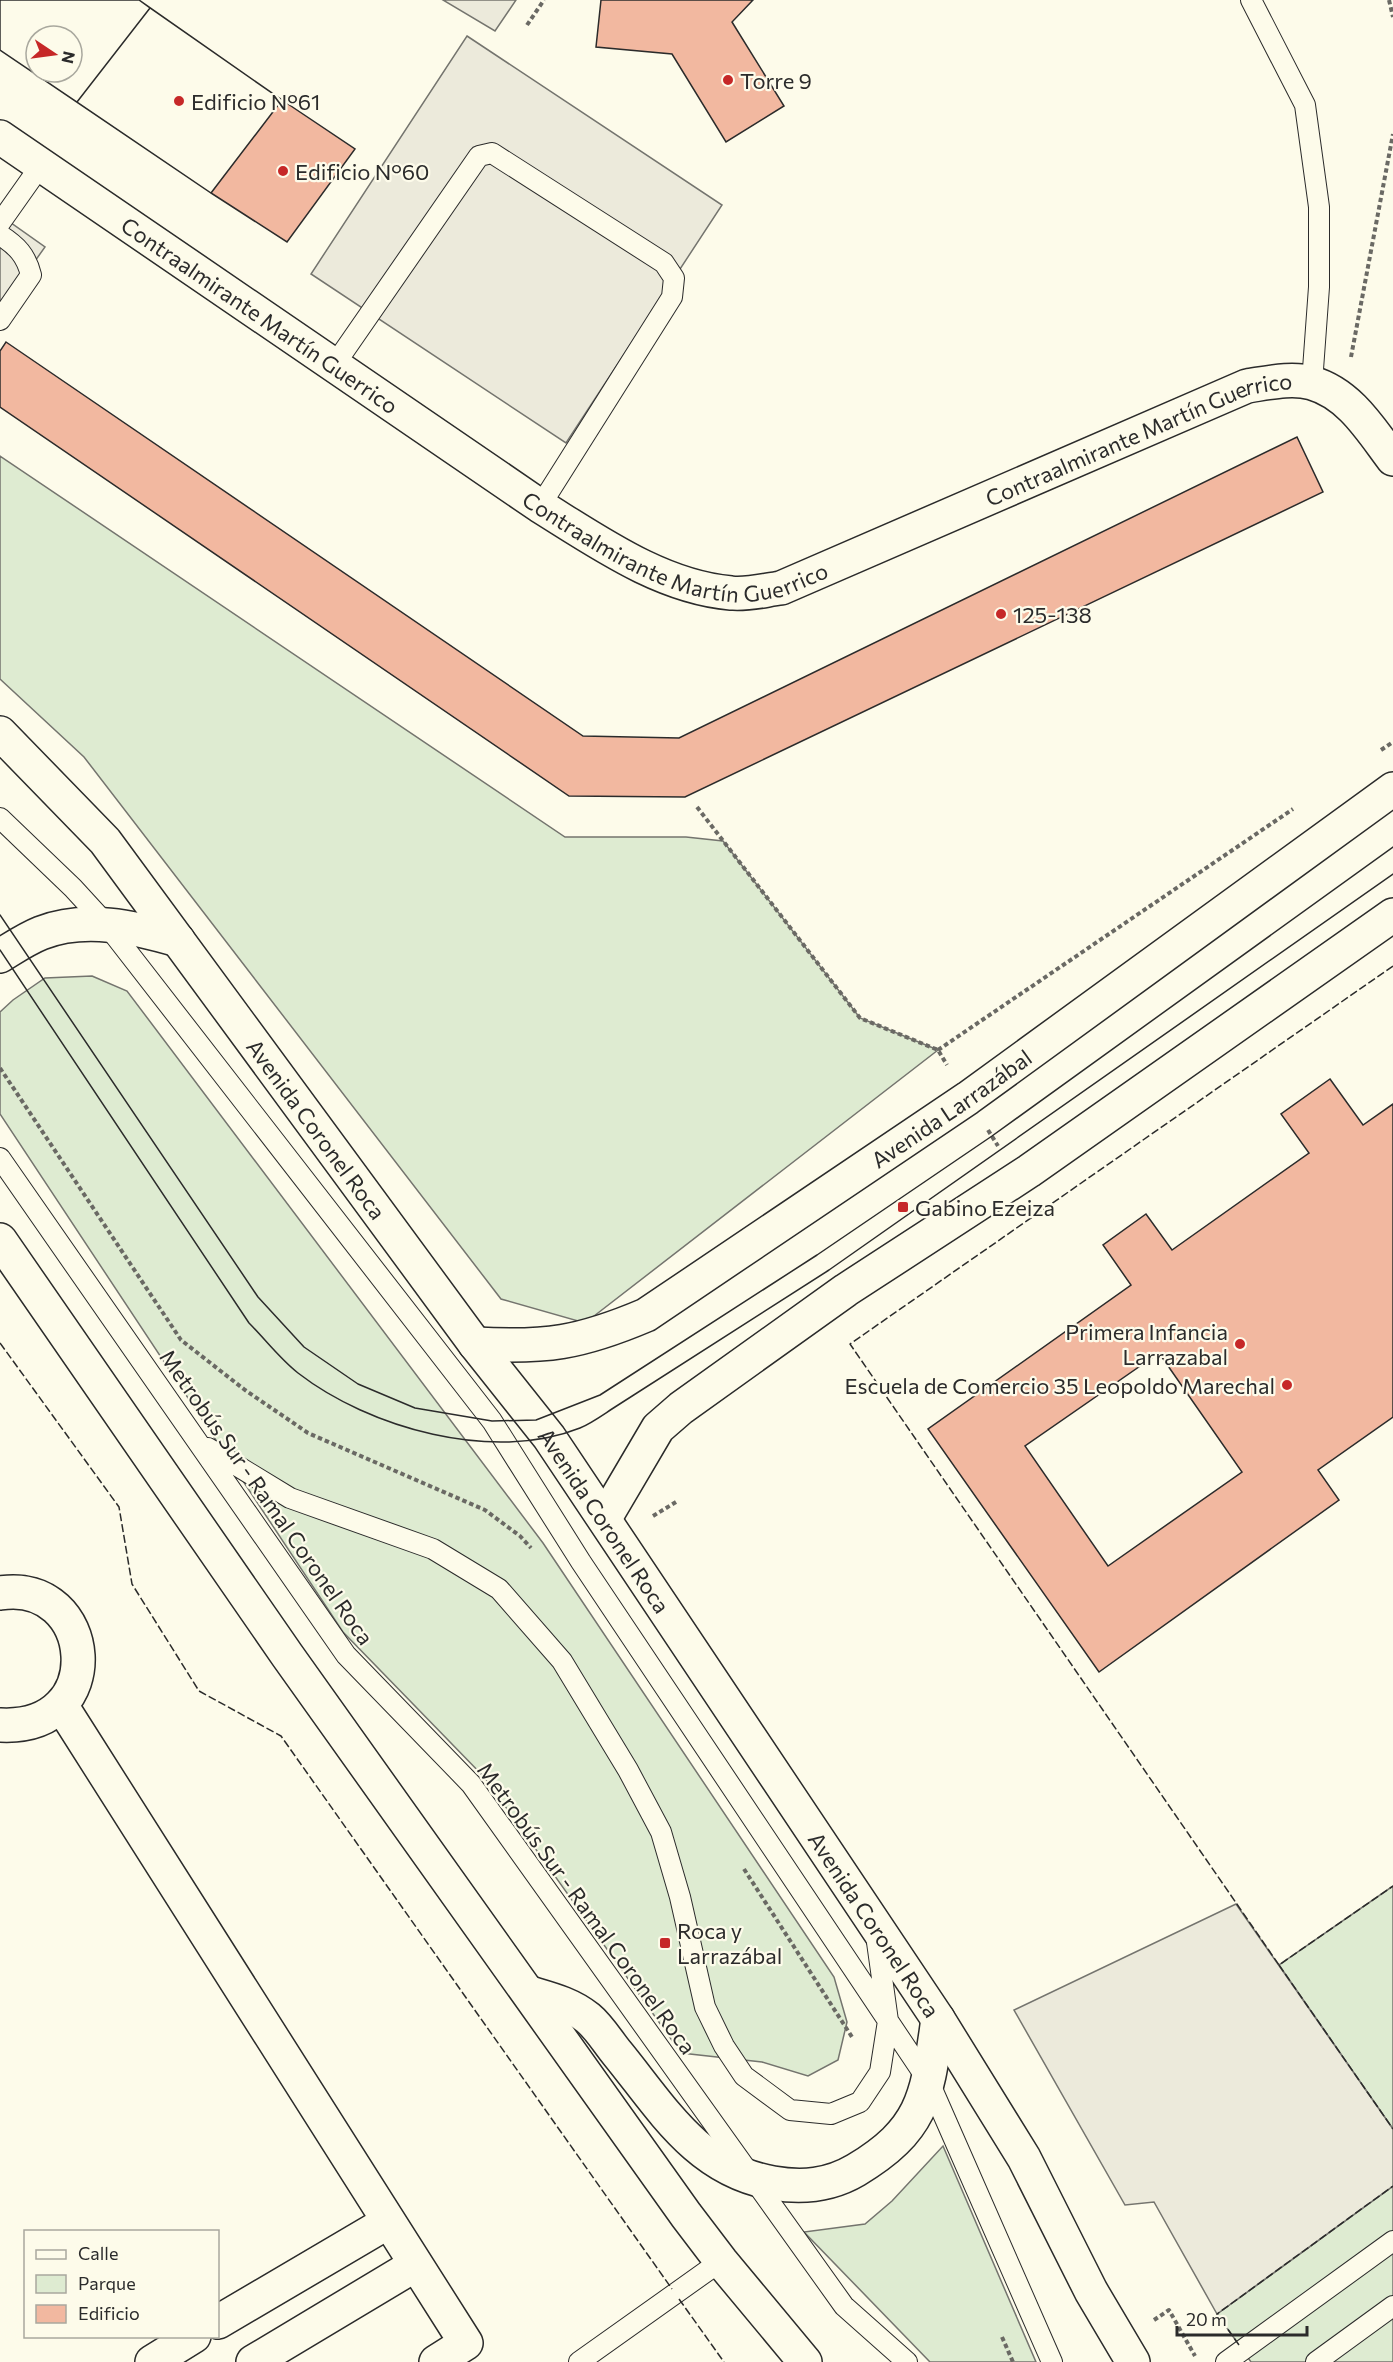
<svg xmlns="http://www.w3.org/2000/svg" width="1393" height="2362" viewBox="0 0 1393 2362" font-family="Commissioner,sans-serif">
	<rect width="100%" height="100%" fill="#fdfbea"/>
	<path fill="#deebd1" stroke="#74746e" stroke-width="1.5" d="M0,456l565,381h121l37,4 137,177 78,32 -353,273 -84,-24 -417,-542 -84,-78z
		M92,976l35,15 416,552 291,434 13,45 -9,38 -30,16 -46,-14 -81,-9 -196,-275 -142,-146 -343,-518v-102l13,-12 32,-22z
		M1393,1886v243l-114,-164z
		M943,2146l93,216h-106l-126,-130 61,-8 27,-23z
		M1393,2186v176h-142l-34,-48z"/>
	<path fill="#eceadb" stroke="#74746e" stroke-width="1.5" d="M443,0h73l-21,31z
		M467,36l255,169 -156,238 -255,-169z
		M0,215l45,32 -45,63z
		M1236,1904l157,225v57l-176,128 -63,-112 -29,3 -111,-195z"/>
	<path fill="#f2b8a0" stroke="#2b2b2b" stroke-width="1.5" fill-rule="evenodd" d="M0,0h139l143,100 -71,93 -211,-143zM36,36h36v36h-36z
		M0,0h139l11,8 -73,94 -77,-52zM36,36h36v36h-36z
		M601,0h152l-21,22 52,84 -58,36 -54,-88 -76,-7z
		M150,8l132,92 -71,93 -134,-91z
		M282,100l73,49 -68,93 -76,-49z
		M6,342l577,394 96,2 618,-301 26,55 -638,305 -116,-1 -569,-389v-56z
		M1330,1079l33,46 30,-21v313l-75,53 21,30 -240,172 -171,-243 203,-144 -28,-40 43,-31 26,36 137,-97 -28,-39zM1159,1353l83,119 -134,94 -83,-120z"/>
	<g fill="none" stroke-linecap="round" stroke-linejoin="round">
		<g stroke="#2b2b2b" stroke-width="22">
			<path id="lane" d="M1251,0l54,105 14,102v80l-7,96
				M0,223l41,-58
				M0,235c17,11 26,20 31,40l-31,45
				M335,364l144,-208 13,-3 172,110 10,15 -2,19 -132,209
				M0,818l73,70 33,36 386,497 89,141 348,520 123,280
				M0,1158l346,497 125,129 373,522 63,56
				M208,1448l82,50 143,51 66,40 63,72 66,109 33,62 19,65 25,110 19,39 20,30 46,34 41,4 29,-12 20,-30 8,-51 -12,-86
				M579,2362l142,-101
				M1226,2362l167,-121
				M1316,2362l77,-56"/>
		</g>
		<g stroke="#2b2b2b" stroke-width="36">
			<g id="street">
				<path id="s1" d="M0,137l540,369c58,36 121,81 191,87 15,2 34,-3 50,-5l466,-202c20,-3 45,-9 65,-3 38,11 59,47 81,76"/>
				<path d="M0,1593c96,-15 112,138 0,132"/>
				<path d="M61,1705l405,638 -30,19"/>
				<path d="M218,2322l170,-100"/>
				<path d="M152,2362l42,-26"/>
				<path d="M253,2362l162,-97"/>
			</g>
		</g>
		<g stroke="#2b2b2b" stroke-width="36">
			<g id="secondary">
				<path id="s2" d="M0,733l105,108 370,503 74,93 389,582 86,139 67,133 42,71"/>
				<path d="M0,956c13,-8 26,-17 41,-23 44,-17 93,-6 137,7"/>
				<path d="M0,1240l287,415 399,560 35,46 84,101"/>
				<path id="s3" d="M475,1344c71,4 105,-1 171,-29l322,-217 425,-309"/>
				<path d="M605,1518l53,-90 23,-20 165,-118 183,-119 364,-256"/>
				<path d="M530,1993c20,6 41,11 58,25 11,9 20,24 29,35 45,55 80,117 156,130 29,5 56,3 83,-13 70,-42 71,-76 82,-151"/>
			</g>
		</g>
		<path stroke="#6a6964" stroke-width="4" stroke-dasharray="4.5 3" stroke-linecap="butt" d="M1389,0l4,17
			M527,25l17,-25
			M1351,357l42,-223
			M1381,750l12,-8
			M697,807l163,211 78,32 9,15
			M938,1050l355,-241
			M0,1068l181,272 64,50 63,43 177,77 35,26 11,12
			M988,1130l10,16
			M653,1516l23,-14
			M744,1869l108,168
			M1154,2320l15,-10 26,46
			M1002,2337l11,25"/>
		<use href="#lane" stroke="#fdfbea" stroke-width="20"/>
		<use href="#street" stroke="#fdfbea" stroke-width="33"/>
		<use href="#secondary" stroke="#fdfbea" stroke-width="33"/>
		<path stroke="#2b2b2b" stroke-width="1.5" d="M0,915l258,382 46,50 54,37 57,24 77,13 44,-1 64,-25 217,-140 175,-119 401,-289
			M0,950l249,373c16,16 31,36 49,50 71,55 195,90 282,55 12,-5 24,-14 35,-21l214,-137 564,-396"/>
		<path stroke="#2b2b2b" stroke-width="1.5" stroke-dasharray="8 3" stroke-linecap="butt" d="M1393,966l-543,378 429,621 114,-79
			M0,1343l119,164 13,77 67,107 82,45 391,553
			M1279,1965l114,164
			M679,2299l45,63
			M1239,2345l-22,-31 176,-128"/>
	</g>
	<g fill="#c62828" stroke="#fdfbea" stroke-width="2">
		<circle cx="728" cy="80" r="6"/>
		<circle cx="179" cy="101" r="6"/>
		<circle cx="283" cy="171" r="6"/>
		<circle cx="1001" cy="614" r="6"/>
		<rect x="897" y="1201" width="12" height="12" rx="3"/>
		<circle cx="1240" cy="1344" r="6"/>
		<circle cx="1287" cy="1385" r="6"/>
		<rect x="659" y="1937" width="12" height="12" rx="3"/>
	</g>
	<g text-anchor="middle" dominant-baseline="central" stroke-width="4.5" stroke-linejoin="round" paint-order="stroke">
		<g font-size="22" fill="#2b2b2b" stroke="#fdfbea" text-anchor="start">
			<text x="740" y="80">Torre 9</text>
			<text x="191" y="101">Edificio N°61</text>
			<text x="295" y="171">Edificio N°60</text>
			<text x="1013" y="614">125-138</text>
			<text x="915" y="1207">Gabino Ezeiza</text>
			<text x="1228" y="1331" text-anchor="end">Primera Infancia<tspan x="1228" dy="25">Larrazabal</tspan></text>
			<text x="1275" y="1385" text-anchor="end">Escuela de Comercio 35 Leopoldo Marechal</text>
			<text x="677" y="1930">Roca y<tspan x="677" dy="25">Larrazábal</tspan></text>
		</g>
		<g font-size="22" fill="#2b2b2b" stroke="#fdfbea">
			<text stroke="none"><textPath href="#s1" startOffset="315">Contraalmirante Martín Guerrico</textPath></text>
			<text stroke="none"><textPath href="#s1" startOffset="1305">Contraalmirante Martín Guerrico</textPath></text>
			<text stroke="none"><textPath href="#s1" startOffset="801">Contraalmirante Martín Guerrico</textPath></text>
			<text stroke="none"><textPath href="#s3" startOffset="544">Avenida Larrazábal</textPath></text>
			<text stroke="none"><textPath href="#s2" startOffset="508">Avenida Coronel Roca</textPath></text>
			<text transform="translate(267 1497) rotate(55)">Metrobús Sur - Ramal Coronel Roca</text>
			<text stroke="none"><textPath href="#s2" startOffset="994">Avenida Coronel Roca</textPath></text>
			<text transform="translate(587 1908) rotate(54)">Metrobús Sur - Ramal Coronel Roca</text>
			<text stroke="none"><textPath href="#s2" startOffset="1480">Avenida Coronel Roca</textPath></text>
		</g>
	</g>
	<rect x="24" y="2230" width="195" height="108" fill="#fdfbea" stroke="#a9a89e" stroke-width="1.5"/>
	<rect x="36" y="2250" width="30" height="9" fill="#fdfbea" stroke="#a9a89e" stroke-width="1.5"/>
	<text x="78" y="2260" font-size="18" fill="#2b2b2b">Calle</text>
	<rect x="36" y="2275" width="30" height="18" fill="#deebd1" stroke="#a9a89e" stroke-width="1.5"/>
	<text x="78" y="2290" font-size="18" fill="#2b2b2b">Parque</text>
	<rect x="36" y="2305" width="30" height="18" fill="#f2b8a0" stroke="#a9a89e" stroke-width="1.5"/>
	<text x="78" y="2320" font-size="18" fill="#2b2b2b">Edificio</text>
	<g transform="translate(54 54) rotate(103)"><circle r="28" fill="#fdfbea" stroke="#a9a89e" stroke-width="1.5"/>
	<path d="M0-4.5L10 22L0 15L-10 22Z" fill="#c62828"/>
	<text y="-9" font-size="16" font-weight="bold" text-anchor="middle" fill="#2b2b2b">N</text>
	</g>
	<path d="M1177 2326v9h130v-9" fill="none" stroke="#2b2b2b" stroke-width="3"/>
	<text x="1186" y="2326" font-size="18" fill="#2b2b2b" stroke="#fdfbea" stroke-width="4.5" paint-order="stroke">20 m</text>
</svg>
